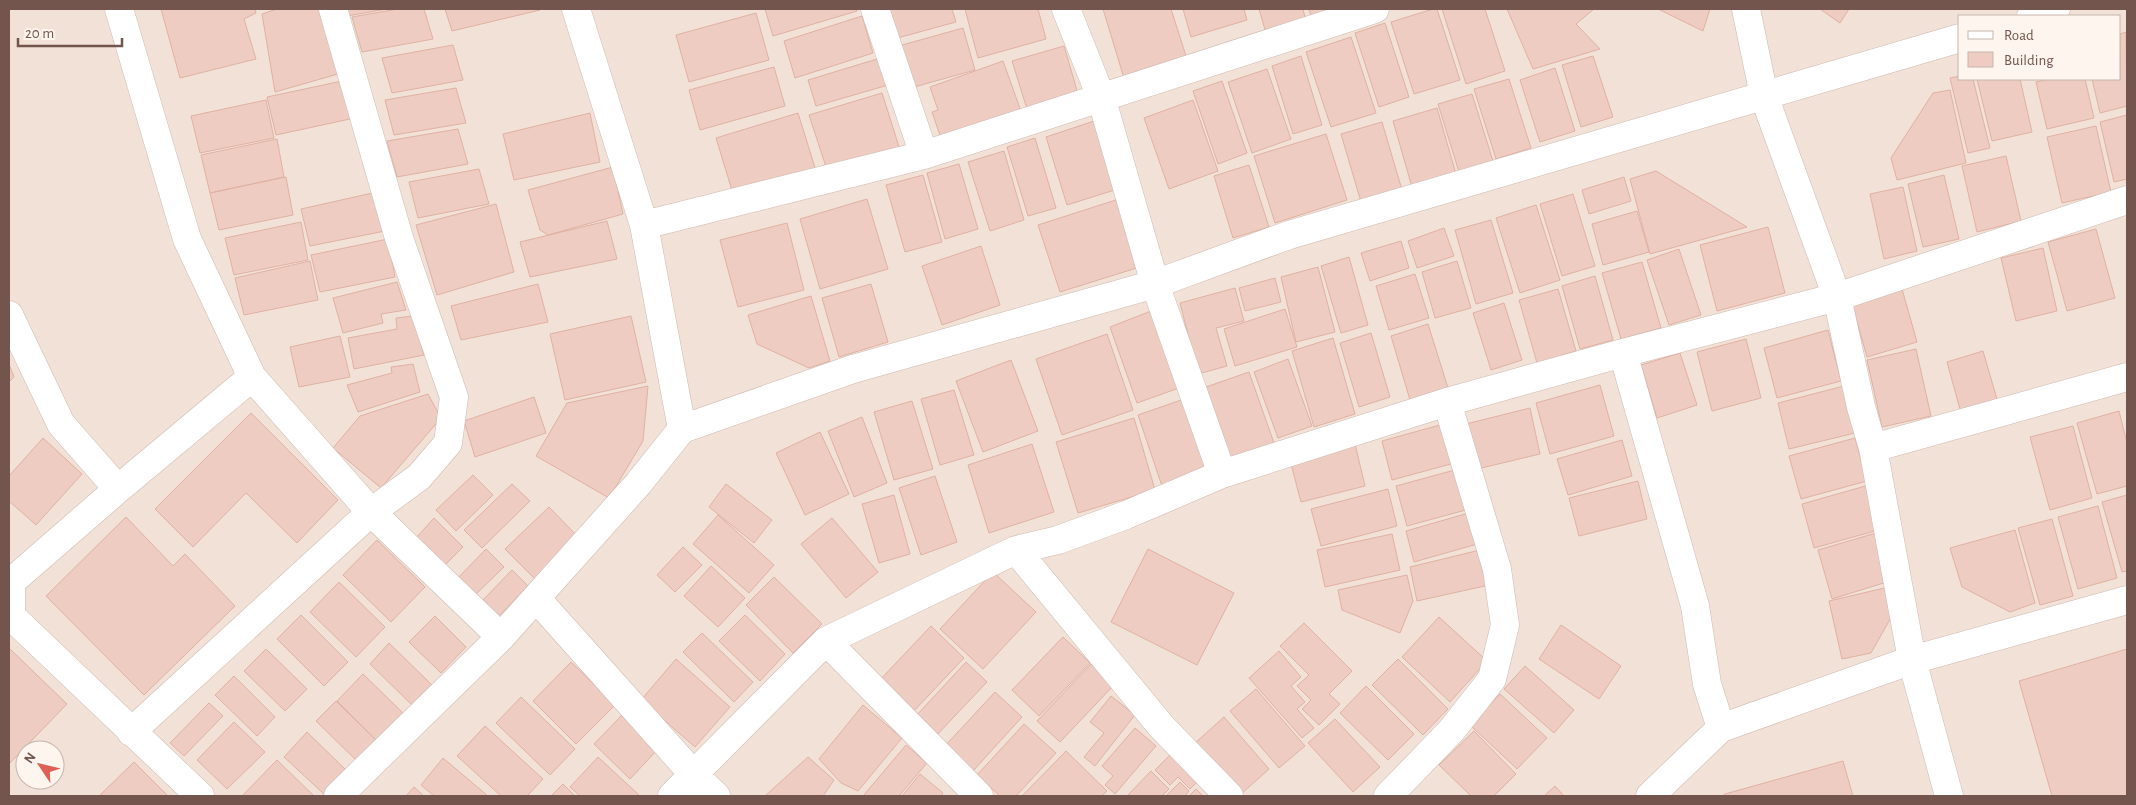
<svg xmlns="http://www.w3.org/2000/svg" width="2136" height="805" viewBox="0 0 2136 805" font-family="'Alegreya Sans',sans-serif">
	<rect width="100%" height="100%" fill="#fbf1e8"/>
	<path fill="#f2e1d6" fill-rule="evenodd" d="M9,9h2118v787h-2118zM1960,16h160v63h-160zM25,750h30v30h-30z"/>
	<path fill="#eeccc1" stroke="#e0b1a3" d="M161,9h94l1,4 -12,6 12,40 -76,19z
		M277,9h42l19,65 -63,18 -13,-78z
		M344,9h43l-40,7z
		M398,9h26l9,30 -71,13 -10,-35z
		M445,9h95v1l-88,21z
		M765,9h91l1,2 -84,25z
		M882,9h70l4,13 -66,18z
		M965,9h73l8,30 -68,19z
		M1103,9h68l16,50 -63,19z
		M1183,9h61l3,11 -56,17z
		M1259,9h44l3,13 -40,11z
		M1309,9h43l-40,11z
		M1433,9h4l23,71 -46,14 -23,-72z
		M1442,9h43l20,62 -39,13z
		M1507,9h87l-18,15 24,25 -67,20z
		M1658,9h52l-7,22z
		M1820,9h29l-9,14z
		M756,13l13,47 -80,22 -13,-47z
		M862,16l11,37 -78,25 -11,-37z
		M1385,23l24,74 -30,10 -24,-74z
		M963,28l12,42 -68,19 -12,-42z
		M2126,32l1,74 -27,7 -8,-34h28v-45z
		M1351,37l25,76 -45,14 -25,-75z
		M453,45l10,35 -71,13 -10,-35z
		M1064,46l14,48 -51,15 -15,-48z
		M887,56l8,27 -79,23 -8,-26z
		M1301,56l21,69 -29,9 -21,-68z
		M1593,56l20,61 -32,10 -19,-62z
		M1003,61l19,53 -80,27 -10,-29 6,-2 -8,-23z
		M774,67l11,39 -85,24 -11,-40z
		M1555,68l20,63 -35,11 -20,-62z
		M1267,69l24,70 -39,14 -24,-71z
		M1960,76v3h13l17,69 -22,5 -18,-75z
		M1509,79l22,69 -35,11 -22,-70z
		M1977,79h43l12,53 -40,9z
		M2049,79h36l9,39 -47,11 -11,-47z
		M342,81l8,38 -74,16 -9,-38z
		M1222,81l25,72 -29,11 -25,-73z
		M456,88l10,35 -72,12 -9,-35z
		M1950,90l16,73 -69,17 -6,-22 42,-65z
		M882,93l18,57 -72,23 -19,-58z
		M1472,94l21,67 -34,11 -21,-68z
		M266,100l8,38 -74,15 -9,-37z
		M1193,100l25,71 -49,18 -25,-71z
		M1437,108l19,66 -44,13 -19,-66z
		M590,113l10,49 -86,18 -11,-46z
		M798,113l18,58 -82,26 -18,-59z
		M2127,115v64l-13,3 -14,-60z
		M1100,119l21,69 -54,17 -21,-68z
		M1382,122l20,68 -41,12 -20,-68z
		M2096,126l15,66 -49,11 -15,-66z
		M458,129l10,35 -71,13 -10,-36z
		M1326,134l21,66 -72,23 -21,-67z
		M1035,138l21,70 -28,8 -21,-69z
		M277,139l7,38 -74,16 -9,-38z
		M1004,151l20,69 -34,11 -22,-69z
		M2006,156l15,65 -44,11 -15,-66z
		M959,164l19,65 -33,10 -18,-66z
		M1249,165l20,62 -36,11 -19,-62z
		M613,167l10,47 -75,21 -8,-5 -12,-40z
		M479,169l10,35 -71,14 -9,-36z
		M1656,171l91,56 -97,27 -20,-75z
		M923,175l19,67 -37,10 -19,-67z
		M1944,175l15,64 -36,8 -15,-63z
		M286,177l7,38 -74,15 -9,-37z
		M1624,177l7,24 -42,13 -7,-24z
		M1903,187l14,64 -33,8 -14,-65z
		M377,192l8,39 -75,15 -9,-37z
		M1573,194l22,72 -33,10 -22,-72z
		M1122,198l21,68 -83,26 -22,-67z
		M867,199l21,70 -68,20 -20,-70z
		M496,204l18,68 -77,23 -21,-70z
		M1536,205l24,75 -40,13 -24,-75z
		M1637,211l12,41 -46,13 -11,-41z
		M1491,220l22,73 -37,11 -21,-74z
		M607,221l10,38 -87,18 -10,-35z
		M301,222l7,38 -74,15 -9,-37z
		M787,223l17,67 -66,17 -18,-67z
		M1768,227l17,66 -68,18 -17,-66z
		M1444,228l10,28 -37,12 -9,-27z
		M2096,229l19,69 -48,13 -19,-69z
		M388,239l7,38 -75,15 -9,-37z
		M1401,241l8,27 -39,13 -9,-28z
		M981,246l19,59 -58,20 -20,-59z
		M2043,248l14,63 -41,10 -15,-63z
		M1679,249l22,66 -32,10 -22,-65z
		M1349,257l19,68 -27,8 -20,-67z
		M310,261l8,39 -74,15 -9,-37z
		M1457,261l14,47 -36,10 -13,-46z
		M1642,262l19,66 -40,11 -19,-66z
		M1318,267l17,65 -39,10 -15,-65z
		M1415,274l14,44 -40,12 -13,-44z
		M1595,276l18,64 -33,9 -18,-63z
		M1275,278l6,24 -36,9 -6,-23z
		M397,282l9,28 -25,4 2,9 -40,10 -10,-35z
		M538,284l10,38 -87,18 -10,-34z
		M871,284l17,58 -49,15 -17,-59z
		M1235,288l9,33 -28,7 11,38 -29,8 -18,-71z
		M1558,289l18,62 -39,12 -18,-63z
		M1902,289l15,53 -50,15 -15,-53z
		M811,296l19,65 -21,7 -52,-24 -9,-29z
		M1504,303l18,57 -31,10 -18,-57z
		M1285,309l12,38 -62,19 -11,-37z
		M1151,311l28,77 -42,15 -27,-76z
		M413,316l11,39 -70,14 -6,-31 49,-9 -1,-11z
		M631,316l15,66 -81,18 -15,-66z
		M1428,324l20,64 -38,12 -19,-64z
		M1828,330l13,51 -64,17 -13,-50z
		M1371,333l19,64 -31,10 -19,-64z
		M1107,334l26,76 -71,25 -26,-76z
		M340,336l10,41 -51,10 -9,-40z
		M1333,338l22,76 -41,13 -22,-76z
		M1746,339l15,59 -49,13 -15,-59z
		M1916,349l15,67 -49,11 -15,-67z
		M1983,351l20,69 -37,11 -19,-69z
		M1680,353l17,52 -40,13 -16,-53z
		M1288,359l24,67 -34,12 -24,-66z
		M1011,360l27,71 -55,21 -27,-71z
		M9,364l5,13 -5,5z
		M413,364l7,28 -62,20 -11,-27 45,-12 -1,-6z
		M1249,372l26,74 -43,15 -26,-74z
		M1600,385l14,51 -64,18 -14,-51z
		M648,386l-5,55 -34,57 -73,-42 31,-53z
		M1844,386l11,47 -66,16 -11,-46z
		M954,390l20,65 -34,10 -19,-66z
		M428,394l13,24 -60,70 -48,-40 27,-32z
		M534,397l12,36 -71,24 -11,-36z
		M1187,398l23,72 -48,16 -24,-71z
		M912,401l21,68 -39,11 -20,-68z
		M1530,408l10,46 -67,16 -11,-45z
		M2119,411l8,32v43l-30,8 -20,-71z
		M251,413l87,87 -41,43 -51,-50 -53,54 -38,-38z
		M862,417l25,66 -33,14 -26,-66z
		M1134,418l21,72 -77,23 -22,-71z
		M1447,423l11,39 -66,18 -10,-39z
		M2073,426l19,72 -42,12 -20,-73z
		M820,432l29,62 -44,21 -29,-62z
		M43,438l39,36 -46,51 -27,-24v-25z
		M1855,438l12,43 -66,18 -12,-43z
		M1622,440l10,36 -64,19 -11,-36z
		M1032,444l22,68 -65,21 -21,-68z
		M1355,444l10,42 -64,16 -11,-42z
		M1462,468l11,40 -66,18 -11,-40z
		M473,475l20,20 -37,36 -20,-21z
		M935,476l22,66 -36,13 -22,-67z
		M1638,481l9,38 -68,17 -10,-38z
		M512,484l18,17 -48,47 -18,-18z
		M726,484l46,36 -18,23 -45,-36z
		M1869,485l13,44 -68,19 -12,-44z
		M1388,489l9,37 -76,20 -10,-37z
		M894,495l16,59 -31,9 -17,-59z
		M2127,495v76l-5,1 -20,-70z
		M2098,506l19,72 -39,11 -20,-72z
		M549,507l31,32 -43,42 -32,-32z
		M1472,512l9,31 -67,19 -8,-31z
		M718,515l56,50 -25,28 -56,-49z
		M126,517l47,49 12,-12 50,52 -91,89 -98,-99z
		M434,518l29,29 -19,19 -28,-28z
		M832,518l46,54 -32,26 -45,-54z
		M2052,519l21,77 -33,9 -22,-77z
		M2015,530l20,73 -25,9 -48,-25 -12,-39z
		M1876,533l14,48 -58,18 -14,-49z
		M1392,534l8,36 -75,17 -8,-37z
		M377,540l48,47 -34,35 -48,-47z
		M683,547l19,18 -27,27 -18,-17z
		M486,549l18,18 -32,31 -17,-17z
		M1148,549l86,44 -37,72 -86,-43z
		M1480,550l9,35 -72,16 -7,-34z
		M711,566l34,32 -27,29 -34,-31z
		M512,570l16,16 -32,33 -16,-16z
		M993,572l43,40 -53,57 -43,-40z
		M1407,575l6,26 -13,32 -58,-23 -4,-20z
		M774,577l48,47 -29,29 -47,-48z
		M339,582l46,45 -29,30 -46,-45z
		M1893,586l4,21 -26,46 -29,6 -13,-58z
		M301,615l47,47 -24,24 -47,-47z
		M745,615l40,39 -25,27 -41,-40z
		M435,616l31,31 -25,26 -32,-31z
		M1439,617l48,44 -37,41 -48,-45z
		M1304,623l48,48 -23,23 11,10 -21,21 -17,-16 9,-9 -14,-14 12,-11 -29,-29z
		M1561,625l60,41 -22,33 -60,-40z
		M931,626l33,32 -53,56 -33,-32z
		M702,633l51,49 -19,20 -51,-50z
		M1063,637l27,26 -51,53 -27,-26z
		M389,643l44,43 -20,20 -43,-42z
		M9,648l58,56 -58,60z
		M266,649l41,40 -22,22 -41,-40z
		M2127,649v147h-75l-33,-115z
		M1279,651l22,26 -10,9 14,16 -8,7 17,19 -12,10 -53,-60z
		M676,659l54,48 -35,40 -54,-47z
		M1398,659l50,50 -25,26 -51,-50z
		M571,662l44,43 -39,39 -43,-43z
		M966,662l21,20 -53,56 -20,-20z
		M1091,664l22,22 -53,56 -23,-21z
		M1525,666l49,44 -20,23 -50,-44z
		M363,674l42,41 -27,27 -41,-41z
		M234,676l41,41 -18,19 -42,-41z
		M1366,686l48,48 -26,26 -48,-47z
		M1256,689l49,57 -26,22 -49,-57z
		M995,692l27,25 -49,54 -28,-25z
		M1500,694l47,44 -30,31 -47,-44z
		M1111,696l24,19 -40,51 -11,-9 20,-24 -14,-11z
		M521,697l54,52 -25,26 -54,-52z
		M336,701l45,44 -20,20 -45,-44z
		M209,703l14,13 -39,40 -14,-13z
		M863,705l39,33 -44,53 -17,-8 -22,-24z
		M624,713l36,34 -30,32 -36,-35z
		M1224,717l45,52 -30,27 -45,-52z
		M1335,719l45,48 -27,25 -45,-49z
		M234,722l31,30 -38,37 -30,-29z
		M1024,724l32,29 -40,43h-16l-23,-21z
		M485,726l58,53 -16,17h-26l-44,-40z
		M1135,728l21,18 -41,48 -10,-9 8,-9 -11,-10z
		M1474,731l42,43 -22,22h-23l-32,-31z
		M307,732l42,41 -23,23 -42,-39z
		M906,745l21,18 -28,33h-36z
		M1066,751l41,40 -5,5h-80z
		M1170,755l28,26 -8,8 -12,-12 -8,8 -15,-15z
		M598,757l42,39h-60l-10,-9z
		M808,757l26,23 -11,16h-58z
		M443,758l45,38h-54l-13,-11z
		M277,760l37,36h-72z
		M1843,761l10,35h-131l3,-2z
		M134,762l34,34h-69z
		M1151,771l18,18 -7,7h-35z
		M920,774l23,19 -2,3h-39z
		M1180,782l9,9 -4,5h-19z
		M563,784l12,12h-24z
		M1555,786l9,10h-20z
		M414,787l10,9h-18z
		M1196,789l7,7h-14z"/>
	<g fill="none" stroke-linecap="round" stroke-linejoin="round">
		<g stroke="#ceb9b1" stroke-width="29">
			<path id="minor" d="M119,9l68,230 65,138 119,135 130,125
				M576,9l68,216 38,204
				M875,9l49,146
				M1066,9l35,88 54,187 67,190
				M1746,9l18,87 73,201 24,110 12,41 254,-71
				M2031,16l25,-7
				M644,225l280,-70 451,-146
				M9,315l52,109 57,65 134,-112
				M1623,353l72,253 12,78 14,44
				M1873,448l39,212 37,136
				M118,489l-107,93v34l189,180
				M1016,550l145,176 68,70
				M536,598l158,177 22,21
				M826,641l153,155
				M131,732l240,-220 48,-35 29,-34 6,-46 -55,-159 -66,-229
				M338,796l163,-159 137,-153 44,-55 171,-60 302,-85 134,-49 671,-197
				M672,796l154,-155 190,-91 42,-10 68,-25 96,-41 225,-72 176,-49 214,-56 290,-97
				M1388,796l63,-65 41,-52 13,-54 -8,-56 -50,-167
				M1650,796l71,-68 191,-68 215,-60"/>
		</g>
		<use href="#minor" stroke="#fff" stroke-width="28"/>
	</g>
	<rect width="2136" height="805" fill="none" stroke="#73554d" stroke-width="20"/>
	<rect x="1958" y="15" width="162" height="65" fill="#fef5ee" stroke="#c6b5ae"/>
	<rect x="1968" y="31" width="25" height="8" fill="#ffffff" stroke="#c6b5ae"/>
	<text x="2004" y="40" font-size="15" fill="#73554d">Road</text>
	<rect x="1968" y="52" width="25" height="15" fill="#eeccc1" stroke="#c6b5ae"/>
	<text x="2004" y="65" font-size="15" fill="#73554d">Building</text>
	<g transform="translate(40 765) rotate(305)"><circle r="24" fill="#fef5ee" stroke="#c6b5ae"/>
	<path d="M0-4L9 19L0 12L-9 19Z" fill="#dc6056"/>
	<text y="-8" font-size="14" font-weight="bold" text-anchor="middle" fill="#73554d">N</text>
	</g>
	<path d="M18 38v8h104v-8" fill="none" stroke="#73554d" stroke-width="2.5"/>
	<text x="25" y="38" font-size="15" fill="#73554d" stroke="#fef5ee" stroke-width="4" paint-order="stroke">20 m</text>
</svg>
